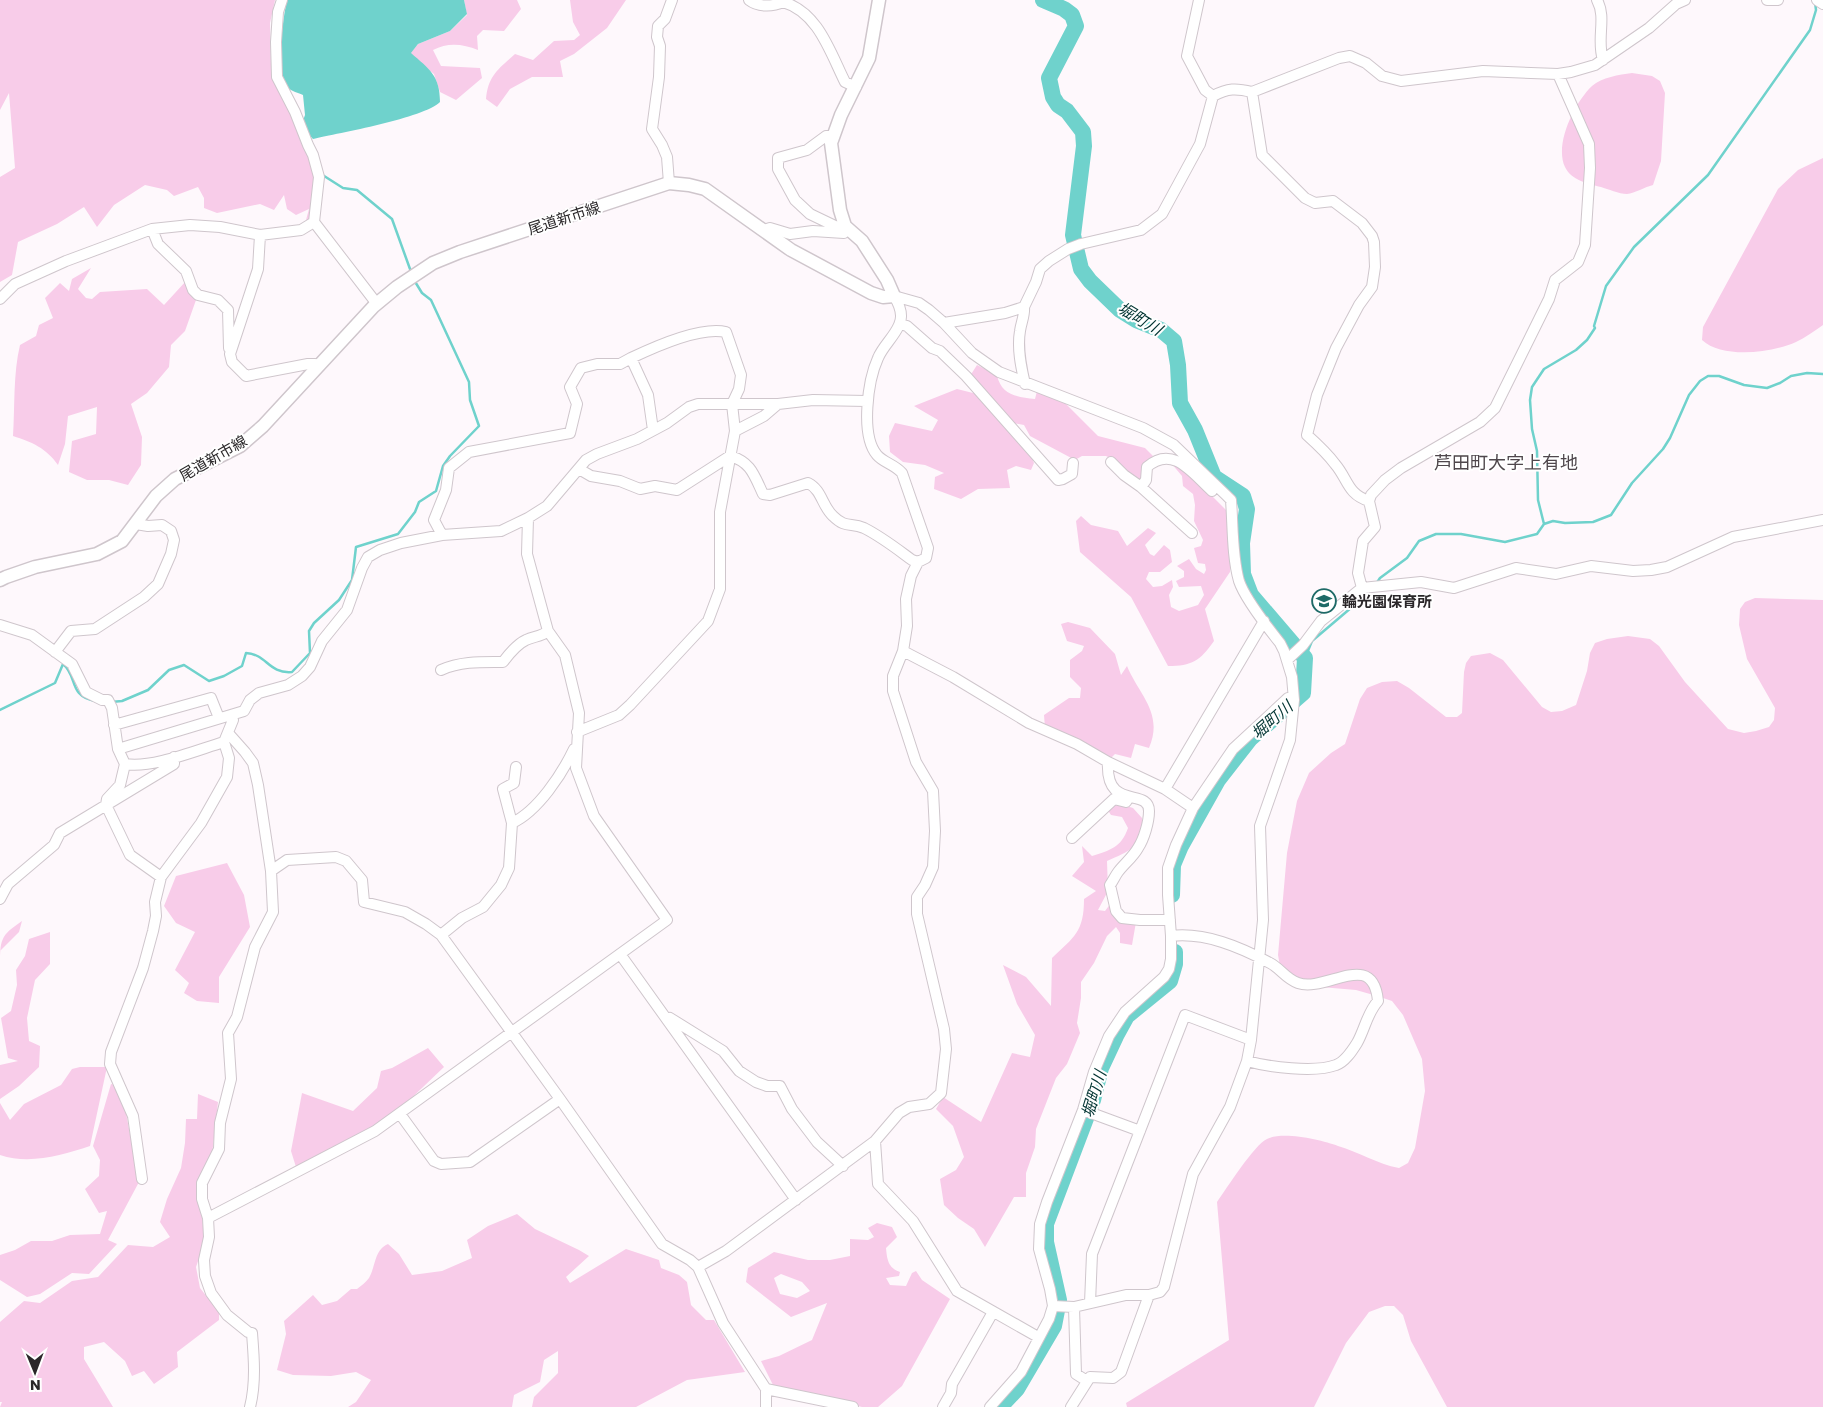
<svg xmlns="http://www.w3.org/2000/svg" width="1823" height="1407" viewBox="0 0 1823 1407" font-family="Poppins,'Noto Sans JP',sans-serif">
	<rect width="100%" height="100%" fill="#fef8fc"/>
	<path fill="#f8cce9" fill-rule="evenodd" d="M0,0h275l-5,23 1,42 11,29 31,66 2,35 6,10 -3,12 -12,3 3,-11 -13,6 -9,-6 -3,-14 -10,15 -14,-6 -43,9 -13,-5v-10l-6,-11 -24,9 -7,-6 -22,-5 -31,20 -17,22 -13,-20 -27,17 -39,18 -6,33 -12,7v-105l15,-9 -6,-75 -9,17z
		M464,0h53l4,9 -17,22 -21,-1 -6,6 1,14c-15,-6 -30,-8 -45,0l8,16 39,2 2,10 -26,22 -16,-8 -6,-18 -24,-20 8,-10 32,-13 17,-16z
		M570,0h56l-19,28 -33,26 -14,7 3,16h-31l-22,12 -13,18 -11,-8c2,-23 12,-30 29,-45l18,6 21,-19 20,-1 6,-5 -7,-13z
		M1632,73l20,3 8,5 5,12 -4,68 -8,24c-8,2 -18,8 -26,9 -8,0 -19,-5 -26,-7 -13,-3 -30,-7 -36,-20 -11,-23 10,-65 27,-81 10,-9 27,-11 40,-13z
		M1823,158v167c-9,6 -18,13 -27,17 -24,11 -74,17 -94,-2l1,-13 75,-138 20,-19z
		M91,268l-13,21 8,9 6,1 8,-7 47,-3 17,16 22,-24 5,15 5,4 -11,31 -14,14 -2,22 -22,26 -16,11 11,33 -1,28 -13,20 -19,-5h-22l-18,-8 3,-31 24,-7 1,-27 -29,9 -3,28 -7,21c-12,-17 -26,-23 -45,-29 2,-30 0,-62 7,-91l16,-9 3,-11 14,-7 -8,-20 15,-15 9,8 3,-12z
		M977,365l20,10c4,20 20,22 38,24l2,-8 27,11 34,34 47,12 8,8 -9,10 -2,14 -12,-4 -14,-15 -10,-5h-24l-7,4 -45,-24 -6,-11 -11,-2 -43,-47z
		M957,389l20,5 52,57 5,12 -3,7 -15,-4 -9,4 3,18 -32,1 -17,10 -27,-10 1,-12 9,-4 -19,-8 -22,-3 -13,-10 -1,-16 6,-13 37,8 6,-11 -24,-14z
		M1171,463l18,10 37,37 4,35v27l-25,37 9,32c-14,20 -22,25 -46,25l-37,-69 -51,-45 -4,-31 5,-5 10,9 27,6 9,15 21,-18 8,5 -11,12 5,9 4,2 10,-11 6,5 2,12 -12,10h-11l-3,7 7,8 9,-1 10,-6 1,7 -4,8 2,12 8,4 19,-6 6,-10 -3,-9 -22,1 -3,-6 8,-4v-6l-7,-5 12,-7 7,10 8,5 2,-4 -1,-6 -7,-1 -4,-15 7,-2 2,-6 -9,-19 1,-16 -2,-11 -10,-8 -1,-10z
		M1755,598l68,2v807h-376l-36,-66 -8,-26 -9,-9h-9l-16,6 -23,31 -32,64h-187l-1,-4 103,-63 -12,-138c10,-14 37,-57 50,-63 16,-8 55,1 71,7 21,6 39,18 61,22l9,-5 7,-15 10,-57 -3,-32 -19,-44 -11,-14 -15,-5 -21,-6 -59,-5 -15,-8 -4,-22 9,-102 10,-52 12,-28 22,-20 14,-9 15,-45 7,-11 15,-6 15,-1 12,7 37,29h11l5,-4 2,-41 2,-9 5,-7 19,-3 13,7 39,47 9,5 11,-1 14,-6 11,-34 3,-18 5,-10 12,-4 21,-3 22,3 9,7 26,36 43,47 16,4 12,-2 13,-4 5,-7 1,-12 -28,-49 -8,-34 1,-16 5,-7z
		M1068,622l22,6 25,26 6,21 6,-9c12,29 37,47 22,82l-14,-4 -4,14 -16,-4 -4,4 -26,-13 -40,-17 -1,-13 25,-17h11l1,-10 -11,-11v-17l12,-9 2,-5 -17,-5 -6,-17z
		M1117,803l16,5 9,10c1,29 -12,33 -35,43l1,30 -10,19 7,1 6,-8 3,10 22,9 -4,23 -12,-2v-10l-4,-6 -9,9 -13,27 -13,19v16l-4,25 3,10 -13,31 -11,14 -20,51 -1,18 -9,26v24h-12l-29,50 -11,-18 -16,-11 -14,-13 -4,-26 16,-9 8,-13 -11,-31 -17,-17 7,-12 38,25 31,-69 18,4 5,-22 -18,-31 -14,-39 23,12 25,29 1,-48c22,-21 32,-26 32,-59l12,-8 -24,-15 12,-14 -2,-16 10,10c18,-6 29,-8 36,-28l-6,-11 -11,-2 -4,-6z
		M227,863l17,32 6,32 -31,50v26l-22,-2 -13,-8 5,-10 -14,-13 20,-38 -19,-9 -12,-17 12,-30z
		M22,921l-3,11 -19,19v18c0,-30 0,-33 22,-48z
		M50,932v32l-15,16 -8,38 2,23 11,5 -1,21 -20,19 -19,13v-34l18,-4 -10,-3 -7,-40 10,-7 6,-26 -1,-15 9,-14 4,-17z
		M428,1048l16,19 -44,42 -42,27 -62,31 -5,-16 11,-58 51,18 24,-23 4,-17 11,-3z
		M80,1067h27l-17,79c-28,9 -60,19 -90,9v-52l10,17 14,-16 37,-19 11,-16z
		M111,1084l4,1 11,28 13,69 -31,58 9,4 -28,30 -17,-1 -32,21 -13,3 -27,-17v-25l15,-5 16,-9h21l18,-6 30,-1 7,-23 -8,2 -14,-24 14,-13 1,-16 -7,-14z
		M198,1094l20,8 -6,53 -12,23 4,66 -8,23 4,21 19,24v8l-42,32 1,15 -24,17 -10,-13 -12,5 -7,-15 -21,-19 -20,5v12l29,48h-113l2,-5h-2v-80l24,-21 16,2 32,-22 26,-4 30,-32 25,2 17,-10 -10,-15 7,-23 14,-31 4,-25 1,-24h11z
		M517,1214l18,15 44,21 10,6 -23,21 4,6 56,-34 33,11 2,8 18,7 8,7 4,23 15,15h8l31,52 -58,8 -51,27h-104l2,-10 24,-24v-22l-14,9 -4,22 -26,13 -2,12h-164l8,-5 15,-22 -15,-8 -25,4 -38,-1 -16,-5 9,-36 -2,-13 29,-26 9,10 15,-4 14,-12h6c4,-3 9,-7 12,-11 7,-12 5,-28 19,-34l11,10 13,21 30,-4 30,-13 -5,-18 21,-14z
		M877,1223l15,4 5,10 -11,11c1,11 2,20 14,24l-1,4 -13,2 4,7 16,1 6,-13 4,-2 6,9 28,19 -48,87 -24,21h-16l-89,-22 -12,-24 18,-5 33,-16 15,-37 -36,14 -45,-35 2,-14 26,-16 34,8h22l20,-4v-17l18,1 6,-3 -6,-9zM781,1274l21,8 8,9 -13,7 -17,-4 -6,-16z"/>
	<path fill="#6fd2cc" d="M287,0h177l3,14 -17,17 -32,13 -7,9c18,16 29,22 29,49 -16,16 -101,31 -127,37l-12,-13 4,-11 -2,-20c-4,-2 -12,-4 -15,-7 -13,-13 -5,-71 -1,-88z"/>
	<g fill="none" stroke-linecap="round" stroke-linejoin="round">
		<path stroke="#6fd2cc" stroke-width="2.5" d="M321,174l22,14 14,2 35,29 18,50
			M1544,524l-6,-24 -1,-49 -5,-22 -2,-29 2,-13 12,-18 32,-19 11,-10 8,-12 -1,-2 12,-40 28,-39 74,-72 102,-145 6,-20 -1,-8
			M1376,584l4,-6 27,-20 12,-17 17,-7h25l44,8 32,-8 7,-10 9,-3 12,2 28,-1 18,-7 21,-32 31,-34 7,-11 19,-43 11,-14 8,-5h11l25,9 23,3 13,-5 11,-7 16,-3 16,1
			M1305,658l7,-17 53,-45 5,-6
			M111,702l11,-1 26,-11 21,-20 15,-5 25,16 15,-5 18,-10 4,-13c21,1 22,21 46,19l18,-19 -1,-22 5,-8 25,-23 13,-20 4,-33 42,-13 17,-22 4,-10 17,-11 7,-25 7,-10 29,-30 -9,-26 -1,-18 -38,-82 -9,-7 -8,-13
			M0,710l55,-27 8,-19c15,12 5,32 32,37"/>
		<path stroke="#6fd2cc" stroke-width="16" d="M1043,0l21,9 8,6 4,11 -27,52 4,19 5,8 9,6 16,21 1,14 -11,89 8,34 9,12 30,29 16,10 25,10 13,11 4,24 2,38 15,27 19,47 29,19 4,13 -5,34 1,31 8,21 54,63 -2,35 -53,46 -32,41 -37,66 -8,19 -1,30
			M1000,1407l17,-18 37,-63 5,-26 -13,-58v-18l47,-124 8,-32 15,-32 11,-20 43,-35 5,-17v-12"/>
		<g stroke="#cfc6cc" stroke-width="12">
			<path id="minor" d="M282,0l-4,12 -2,30 1,35 18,35 13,33 5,10 6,22 -5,45 63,82
				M749,0c9,7 23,7 34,2 35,10 47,50 62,80l11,5
				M1199,0l-12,56 18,34 8,6
				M1597,0c10,18 -1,39 6,60
				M1767,0h11
				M1817,0l6,4
				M1252,92l10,63 43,43 10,5 18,-2 29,22 10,13 2,6 1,25 -3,20 -13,18 -23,43 -19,47 -10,40c10,9 20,18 28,29 13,15 12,30 34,37
				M834,136h-8l-19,14 -29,8v11l17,31 15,14 25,12 14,3
				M669,183l-2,-26 -5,-12 -10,-16 7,-52 1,-31 -3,-9 1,-11 7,-7 7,-19
				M152,229l6,15 28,27 7,19 5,5 20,5 10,10 1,38
				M764,230l6,-2 20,6 23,-3 31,2
				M260,235l-2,34 -28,85 2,8 14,14 62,-12h7l3,3
				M894,296l25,7 10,7 15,13 28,30 27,19 144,56 31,17 52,50 5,5c2,26 1,56 8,81 6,18 29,47 41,62l4,8 8,26 2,23 -4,40 -30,86 3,94 -12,120 -4,21 -17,46 -37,67 -29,113 -4,5 -11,3 -28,77 -8,6 -23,-1 -19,30
				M0,299l15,-15 51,-23 86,-32 38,-4 30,2 40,8 41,-5 13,-8
				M1024,307c1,8 -3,16 -4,24 -3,17 1,36 5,53
				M944,323l61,-10 19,-6 12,-25 4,-13 9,-8 19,-12 13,-5 60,-14 21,-16 38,-70 13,-48c15,-8 23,-8 39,-4l87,-34 11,-2 16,7 16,13 19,5 82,-10 75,3 13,-2 24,-7 54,-37 27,-24 9,-4
				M900,324l7,2 25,22 8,3 26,25 92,104 5,-1 9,-5 1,-11
				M653,430l-5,-35 -17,-37c23,-11 70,-32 95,-26l15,43 -2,14 -7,15 3,27
				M1111,462l13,13 17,12 51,46
				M579,469l12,7 29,5 20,8 15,-3 22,4 53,-34c21,6 24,19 33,38l7,1 38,-12c14,7 14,23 25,33 13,13 18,6 31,12 18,9 33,21 48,32l6,2 8,-4 2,-10 -26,-75c-8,-9 -18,-10 -25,-18 -17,-20 -9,-75 1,-97 5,-12 16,-21 21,-33 5,-10 0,-21 -5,-29
				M1141,487l5,-7 1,-13c26,-23 46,7 65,24
				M442,535l-8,-15 12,-30 3,-22 20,-16 101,-19 7,-29 -7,-17 11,-19 16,-4h23l11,-6
				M1362,588l-4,-15 5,-32 12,-14 -6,-26 2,-6 14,-15 16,-12 79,-46 15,-14 54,-109 6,-19 23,-18 7,-17 5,-77 -1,-24 -31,-70
				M0,625l32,10 40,29 14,28 16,8h6l4,8 6,41 7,15c26,5 72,-14 99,-22l9,-22 -2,-5
				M903,651l50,26 76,46 48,21 31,18 57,27 28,19
				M55,652l16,-21 24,-2 49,-32 14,-13 13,-30 3,-14 -3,-9 -9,-6 -14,1 -12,-2
				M1287,660l16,-15 18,-24 41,-33 59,-6 33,6 62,-20 40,6 35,-8 42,5 18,-1 16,-3 66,-30 90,-17
				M441,670c20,-9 41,-8 62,-8 6,-8 14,-18 23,-22 8,-4 15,-3 22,-9
				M114,725l97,-27 8,20
				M577,732l42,-17 11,-10 78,-84 12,-32v-77l15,-81 29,-15 14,-12
				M229,734l16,18 8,11 5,22 13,86 2,41 -18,35 -18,70 -9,16 3,46 -11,44 -1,26 -17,34v16l6,19 1,19 -5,23 1,16 6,17 16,22 21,17 4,1c2,25 4,50 -2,74
				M118,749l126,-38 6,-11 9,-7 29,-8 14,-9 8,-9 12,-26 25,-31 15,-42 6,-11 12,-7 21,-7 41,-8 59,-4 27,-13 19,-12 39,-46 11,-6 40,-15 30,-16 22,-16 9,-3h80l35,-4 54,1
				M1108,762c-3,50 41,25 41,49 0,11 -5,28 -11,37 -5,9 -14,16 -20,24 -3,4 -5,9 -8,13l6,26 6,7 18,2h30
				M125,764l-5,21 -13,14 -1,6 24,50 31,22
				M1165,789l99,-168
				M512,823l-9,-34 11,-6 2,-16
				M1072,838l42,-39 12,3 2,-3
				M271,871l16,-11 49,-3 10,4 16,19 2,22 41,10 21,12 15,11 119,164 102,145 28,16 8,7 25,56 43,66 87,18
				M0,899l8,-15 46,-39 6,-12 114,-69v-7
				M441,935l21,-17 21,-11 18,-22 8,-17 3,-45c26,-12 50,-49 62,-74
				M1171,936c34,-4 69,11 99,27 10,5 16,16 28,20 28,10 75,-35 80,18 -11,12 -13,28 -21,42 -5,8 -12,19 -21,22 -21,8 -68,2 -89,-4
				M620,954l176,246
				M668,1020l2,-2 53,33 16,20 17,11 11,4h13l12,23 25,33 26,24
				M1083,1110l57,21
				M400,1114l34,47 7,3 29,-2 90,-63
				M875,1141l3,43 35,37 44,70 81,46
				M142,1179l-9,-63 -23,-52 1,-12 32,-84 10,-37 3,-15 -1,-14 6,-25 40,-54 26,-46 2,-19 -5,-16
				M208,1218l167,-87 292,-211 -73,-104 -18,-48 3,-55 -14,-58 -17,-24 -21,-77 1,-36
				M698,1267l28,-16 149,-110 24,-28 10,-6 20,-3 12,-11 5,-44 -2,-20 -27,-115v-17l8,-12 8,-18 2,-36 -2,-40 -17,-29 -23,-71v-15l10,-25 4,-25 -1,-27 5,-23 7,-14
				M1090,1303l2,-49 93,-239 66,25
				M1053,1306l21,1 52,-12h23
				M1074,1307l2,67 11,7
				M766,1389v18
				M943,1407l8,-14 1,-9 41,-72
				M990,1407l31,-35 28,-53 4,-13 -3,-17 -11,-40 1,-25 7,-22 36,-92 11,-38 15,-36 16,-24 39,-35 5,-8 2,-10v-23l-3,-41v-27l8,-23 17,-37 40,-59 55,-51 6,2"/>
		</g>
		<g stroke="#cfc6cc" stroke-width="15">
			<path id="major" d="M0,580l6,-3 29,-10 62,-13 25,-13 34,-45 19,-17 65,-33 23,-20 111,-120 23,-19 36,-24 27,-11 209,-69 20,2 16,4 86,61 80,43 12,4 11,-1 -7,-16 -25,-39 -17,-15 -5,-16 -9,-67 10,-28 28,-57 10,-58"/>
		</g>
		<use href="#minor" stroke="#fff" stroke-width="10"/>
		<use href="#major" stroke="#fff" stroke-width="12"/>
	</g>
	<defs>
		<g id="school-ring" transform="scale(1.25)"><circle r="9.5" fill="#fff" stroke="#1e6a67" stroke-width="1.5"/><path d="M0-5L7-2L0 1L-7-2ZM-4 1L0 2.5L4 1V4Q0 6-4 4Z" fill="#1e6a67"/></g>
	</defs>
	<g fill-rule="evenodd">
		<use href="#school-ring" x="1324" y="601"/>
	</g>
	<g text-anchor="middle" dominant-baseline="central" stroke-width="4" stroke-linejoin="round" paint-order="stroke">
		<g font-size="15" fill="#2a2729" stroke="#fff">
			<text transform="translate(564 218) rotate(-18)">尾道新市線</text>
			<text transform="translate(213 458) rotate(-30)">尾道新市線</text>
		</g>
		<g font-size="15" font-weight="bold" fill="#2a2729" stroke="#fff" text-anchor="start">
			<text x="1342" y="601">輪光園保育所</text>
		</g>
		<g font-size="16" font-style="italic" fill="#023432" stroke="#fff">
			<text transform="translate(1140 319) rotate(31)">堀町川</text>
			<text transform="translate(1272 720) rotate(-41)">堀町川</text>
			<text transform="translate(1094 1094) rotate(-73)">堀町川</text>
		</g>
		<g font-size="18" fill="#4f474c" stroke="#fff">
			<text x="1506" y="462">芦田町大字上有地</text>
		</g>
	</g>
	<g transform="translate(35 1372) rotate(179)" stroke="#ffffff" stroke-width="4" paint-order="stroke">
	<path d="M0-4L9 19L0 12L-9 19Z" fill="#2a2729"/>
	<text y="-8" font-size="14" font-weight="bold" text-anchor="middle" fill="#2a2729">N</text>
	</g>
</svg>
